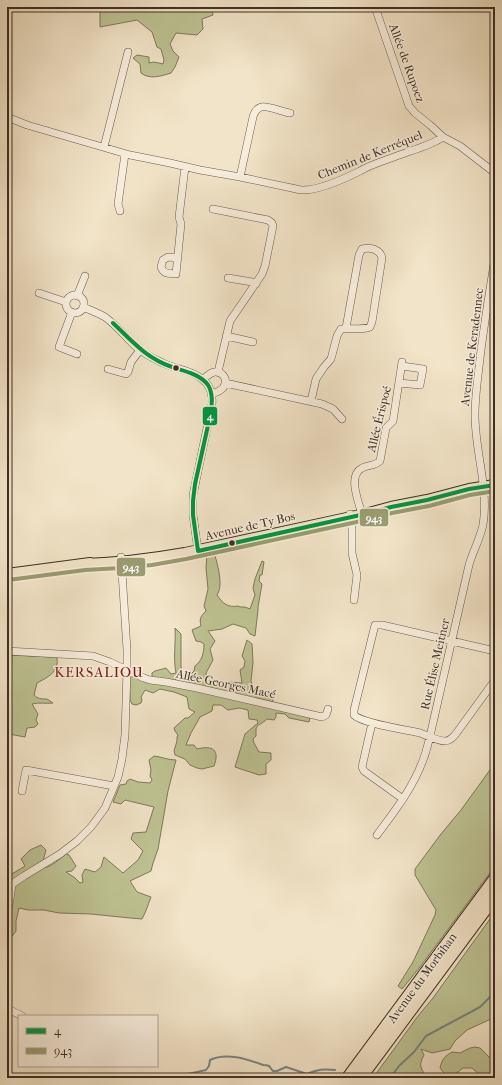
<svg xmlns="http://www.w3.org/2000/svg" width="502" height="1085" viewBox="0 0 502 1085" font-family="'IM FELL French Canon',serif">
	<rect width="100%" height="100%" fill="#f2e4c8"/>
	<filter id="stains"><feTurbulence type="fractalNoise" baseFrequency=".005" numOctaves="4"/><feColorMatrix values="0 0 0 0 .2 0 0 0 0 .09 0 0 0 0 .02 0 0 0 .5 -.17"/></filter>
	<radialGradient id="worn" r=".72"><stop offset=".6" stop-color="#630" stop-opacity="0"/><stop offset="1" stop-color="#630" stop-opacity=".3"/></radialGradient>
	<path fill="#bec393" stroke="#7e795b" d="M98,7h114l1,8 -11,4 1,10 -6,6 -21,-2 -6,11 3,7 6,6 -4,10 -4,6c-10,3 -21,7 -30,0l-1,-9 -7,-6 4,-3 12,2v6l5,-1 9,2 1,-4 -3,-11 -4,-2 -5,-15 -15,-12 -37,7v-16z
		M214,552c3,11 10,33 3,43 5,8 11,13 21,11l2,1h5l5,2 5,-14 -2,-7 2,-9 7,-18 2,1 -2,13h-2l-1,6 3,3 -4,23v3l-3,26 -5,-2 -4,-6 -13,-4 -11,5 -14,2 7,10 -5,8 3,11 -7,13 1,11 18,2 2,-4 15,1 -2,-13 4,-3 1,-6 -3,-5 5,-16 5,4 1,18 -2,19 3,8 4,3 16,3 -2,9 38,13 -1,5 -20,-4 -4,-4 -9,-1v4l-2,3 -7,-1c-3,4 -10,5 -11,10 0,2 0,5 0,7l-3,3 1,4 5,9 12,1v7l-5,4v10l-7,1 -24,-8 10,-33 13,-11 -1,-3 -8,-1 -1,-9 -9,-2 -11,2 -7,-5h-8l-1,6 -12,6 -9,16 -5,12h8l3,4c16,-4 23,1 17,17l-12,3 -5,-1 -7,-3 -5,-6 -10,-4 -1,-4 3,-10v-4l1,-2 -3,-4 -1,-3 11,-10h3l7,-6 -6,-3 -2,-12 -13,-5 -14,-3 -7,4 -8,-3 -4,7 1,3 -1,3 -5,2 -4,-1 -2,-4 -1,-24 3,-1 20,3v-5l3,-2 11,-3 5,6 5,-1c-3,-15 0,-30 -1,-45l6,6v32l1,6 -2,4 -5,4 1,3 13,1 -4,-4 2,-4 -1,-1 5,-1 3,-3 1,-5c7,-5 9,-13 9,-22l-3,-2 -5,-1 -4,-11 9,-4c-2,-8 0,-10 5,-15l-2,-5 4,-17 -2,-21 1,-15z
		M7,655l48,2 2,1c2,14 -9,19 -20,25l-3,12c4,4 7,4 13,4l6,4c-7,1 -14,-1 -21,1l6,10 -2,6 2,4 -3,3 -8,1 -2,9 -16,-3 -1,4h-1z
		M154,756c9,1 13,4 22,4l-8,31 -10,58 -5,14 -2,8 -21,10 7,11 14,5 -6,16 -3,6 -12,-1 -39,-4 -32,-1 -15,-3h-16l-9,-2 -3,13v10l-9,12 3,8 -3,5v-79l18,-11 -4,-7 9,-9 11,-5 5,5 -3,11v7c9,-1 16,-9 23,-14l3,1 7,11 -4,5 -6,1 9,6 5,5 3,-1 -1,-7 3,-6 10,3 6,-5 3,-10 19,16 15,-13 5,-9 -12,-12 2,-6 13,-1 8,-25 -29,-7 -4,4 -8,-2 7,-17 6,-1 1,-3 3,-2 8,3 12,1 2,-3 -2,-4 1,-6 -2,-10z
		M495,763v103l-75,101 -18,22 -4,-3 15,-24 22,-47 1,-5 -21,-35v-6l26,-35 20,-24z
		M495,912v102l-4,5 -24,11 -12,11 -5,8 -18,4 -11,-4 3,6c-6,11 -3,13 3,23h-54l45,-62 15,-18z
		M475,1047l5,1 14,14 -1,5 2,1v10h-12l-11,-10h-9l-9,7 -6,3 -8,-10c2,-9 5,-12 12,-16l8,1 10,-5z"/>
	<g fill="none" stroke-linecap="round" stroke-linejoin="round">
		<path stroke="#798482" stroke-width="2" d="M170,1078l36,-8 3,-4 1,-6c16,-8 37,-1 53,5 2,0 4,0 6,1 1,1 3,4 4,5h4l9,-4 21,7c10,-5 18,-5 28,-4
			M390,1078l9,-12 15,-14 12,-16 54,-29 15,-15"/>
		<g stroke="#6b5c4c" stroke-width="8">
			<path id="street" d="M375,7l34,99 6,7 15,12 13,12
				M7,117l20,8 103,30 40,8 30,7 40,7 61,13c18,1 43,-11 59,-19 10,-6 23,-10 34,-14 15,-6 36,-11 49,-20l17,9 35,27
				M104,147l24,-95
				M240,177l13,-60c1,-4 3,-8 8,-10 5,-2 22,5 29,6
				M213,209l55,11 4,3 1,3 -8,40 -3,8 -32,47 -12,51
				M120,211l-2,-7 7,-50
				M178,258l-10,-1 -5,3 -2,7c3,8 9,6 15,7l5,-50 -2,-7 6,-50
				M228,278l24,4 4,2
				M39,293l27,9
				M66 304a9 9 0 1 1 18 0a9 9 0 1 1-18 0Z
				M77,296l8,-20
				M83,307c7,3 15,6 22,10 11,8 19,18 29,28 8,8 18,13 29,18 12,6 29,7 39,16 8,6 11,16 10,25l-19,91v20l5,36
				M72,312l-13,35 18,7
				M226,336l27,6
				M108,369l18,5 2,-2 3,-10 9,-12
				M203,379c3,-2 7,-6 11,-7 9,-1 15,8 9,16 -3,3 -8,5 -12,6
				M225,383l97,21 11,5 9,10
				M399,383l21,2 3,-16 -21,-3
				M311,401l5,-22 8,-12 7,-8 6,-23 4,-7c10,-2 19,2 29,-2l2,-5 10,-64c-2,-9 -12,-11 -20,-9l-3,6 -13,73
				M350,514l2,15v24l5,22 -3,25
				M362,515c-3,-13 -15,-39 0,-47 6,-3 13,-2 18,-7l6,-33 7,-7 9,-59
				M7,651l86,5 17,6 34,16 6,2 16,2 31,6 125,29 4,-2 2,-6
				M495,651l-113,-26h-7l-21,85v5c7,8 53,15 66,18 8,3 17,8 25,8 5,0 7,-3 10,-6l40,-55
				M372,723l-10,44 2,4 39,28
				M22,791l4,-21 88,16
				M377,835c17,-23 36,-47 46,-75 3,-7 5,-16 7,-24l39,-171c4,-14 11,-26 14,-40 6,-37 -8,-73 -8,-110 0,-16 2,-32 4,-48 4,-37 10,-73 16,-109
				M7,912l2,-7 3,-20 3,-3 9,-6 36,-22 17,-13 14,-14 14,-19 13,-31 4,-18 3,-24 2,-65v-20l-6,-93
				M7,1006l1,3 14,7"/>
		</g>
		<g stroke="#3e2f23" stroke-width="12">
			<path id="primary" d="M84,564c34,-1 67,-5 101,-11l180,-39 26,-7 36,-7 42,-11 26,-4
				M7,574l83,-11"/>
		</g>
		<g stroke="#3e2f23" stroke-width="14">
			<path id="highway" d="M348,1078l147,-199
				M360,1078l135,-182"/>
		</g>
		<use href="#street" stroke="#f7eddb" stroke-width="7"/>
		<use href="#primary" stroke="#f2e4c8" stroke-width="10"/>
		<use href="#highway" stroke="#f2e4c8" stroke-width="12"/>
		<g stroke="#f7eddb" stroke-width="7">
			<path id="bus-1" d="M113,323c19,18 33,35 59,44 12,4 28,7 36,18 5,8 4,18 3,27l-16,72 -2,17v14l5,36 167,-37 26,-7 36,-7 42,-11 26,-4"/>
		</g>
		<g stroke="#f7eddb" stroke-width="7">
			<path id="bus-2" d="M8,580l77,-10 36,-2 31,-3 34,-6 180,-39 26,-7 37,-7 41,-11 25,-4"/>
		</g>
		<use href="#bus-1" stroke="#009640" stroke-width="4"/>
		<use href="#bus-2" stroke="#9a9c6f" stroke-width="4"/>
	</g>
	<g fill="#3e2f23" stroke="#f7eddb" stroke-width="1.5">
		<circle cx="176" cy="368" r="3.5"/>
		<circle cx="232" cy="543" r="3.5"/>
	</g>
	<g text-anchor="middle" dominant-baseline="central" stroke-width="3" stroke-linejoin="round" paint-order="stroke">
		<g font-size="12" fill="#3e2f23" stroke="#f7eddb">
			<text transform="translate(407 63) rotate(70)">Allée de Rupoez</text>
			<text transform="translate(370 155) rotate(-22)">Chemin de Kerréquel</text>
			<text transform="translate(472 347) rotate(-83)">Avenue de Keradennec</text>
			<text transform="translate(379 419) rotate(-76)">Allée Érispoé</text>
			<text transform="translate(250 526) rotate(-13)">Avenue de Ty Bos</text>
			<text transform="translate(435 664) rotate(-77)">Rue Élise Meitner</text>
			<text transform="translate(226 684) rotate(12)">Allée Georges Macé</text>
			<text transform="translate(422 978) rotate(-54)">Avenue du Morbihan</text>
		</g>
		<g font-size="14" letter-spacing="1" fill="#7a1f14" stroke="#f7eddb">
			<text x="99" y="672">KERSALIOU</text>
		</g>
	</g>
	<g stroke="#f7eddb" stroke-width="1.5">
		<rect x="202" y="406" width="16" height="20" rx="4" fill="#009640"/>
		<rect x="359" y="508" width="30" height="19" rx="4" fill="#9a9c6f"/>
		<rect x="116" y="557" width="30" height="20" rx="4" fill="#9a9c6f"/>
	</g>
	<g font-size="11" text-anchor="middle" font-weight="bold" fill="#fff">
		<text x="210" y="420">4</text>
		<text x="374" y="522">943</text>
		<text x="131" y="571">943</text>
	</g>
	<rect width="502" height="1085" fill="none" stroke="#f2e4c8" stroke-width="24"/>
	<rect x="8" y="8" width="486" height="1069" fill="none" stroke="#3e2f23" stroke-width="2"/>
	<rect x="12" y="12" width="478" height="1061" fill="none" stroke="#3e2f23"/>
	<rect x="18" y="1015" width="140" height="52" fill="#f7eddb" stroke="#ada191"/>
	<rect x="26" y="1028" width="20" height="6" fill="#009640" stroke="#ada191"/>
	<text x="54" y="1035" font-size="12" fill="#3e2f23">4</text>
	<rect x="26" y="1048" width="20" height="6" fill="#9a9c6f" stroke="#ada191"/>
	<text x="54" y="1055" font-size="12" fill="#3e2f23">943</text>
	<rect width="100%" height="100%" filter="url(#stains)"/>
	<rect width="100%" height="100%" fill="url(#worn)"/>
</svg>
